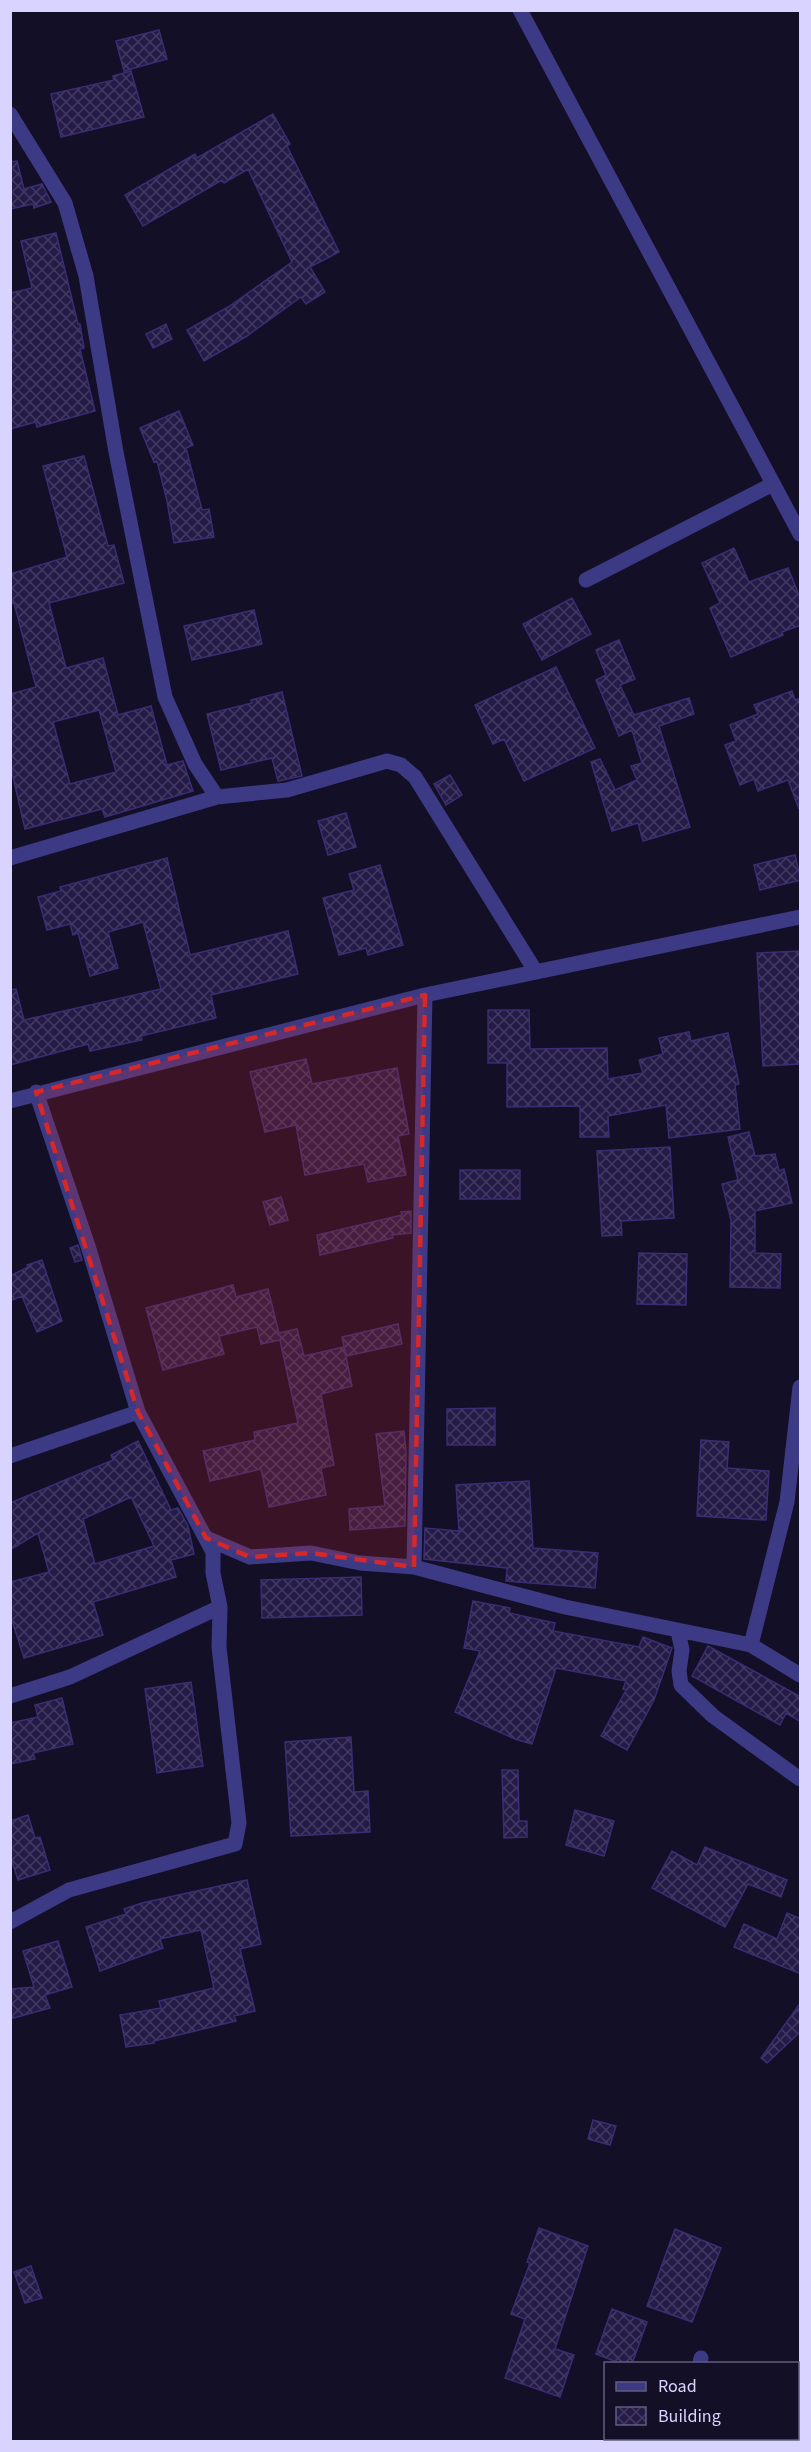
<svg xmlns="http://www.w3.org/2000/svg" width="811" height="2452" viewBox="0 0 811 2452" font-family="'Source Sans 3',sans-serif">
	<defs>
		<pattern id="building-cross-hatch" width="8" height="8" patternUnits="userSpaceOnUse" patternTransform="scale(1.5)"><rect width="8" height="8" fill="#241b47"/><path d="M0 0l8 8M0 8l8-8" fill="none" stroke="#433b63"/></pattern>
	</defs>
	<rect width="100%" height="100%" fill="#130f26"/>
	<path fill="url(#building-cross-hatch)" stroke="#3b2d73" stroke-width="1.5" fill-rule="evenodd" d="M159,30l8,29 -43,12 -8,-30z
		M131,71l13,46 -83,20 -10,-43 63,-14 -1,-4z
		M273,114l17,30 -3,2 52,106 -29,15 15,25 -19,12 -5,-7 -54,39 -43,25 -17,-31 41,-23 64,-45 -44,-93 -24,14 -2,-3 -79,46 -18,-31 70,-41 2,4z
		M17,161l7,28 18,-5 9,18 -17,6 -1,-4 -23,5v-47z
		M56,233l22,91h2l4,24 -4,1 15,62 -58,16 -1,-5 -26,7v-77l3,-1 -2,-16 3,-1 -4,-16v-25l22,-5 -11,-47z
		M166,324l6,15 -19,9 -7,-14z
		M179,411l14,34 -7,3 16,62 7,-1 5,28 -40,6 -7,-42 -10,-40 -3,1 -14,-34z
		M84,456l24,90 6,-1 10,38 -75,20 17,65 37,-10 15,57 33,-9 16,59 16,-4 10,30 -88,26 -3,-8 -77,20 -15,-65v-70l26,-7 -22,-84 -4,1v-30l57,-17 -24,-91zM99,710l17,62 -46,12 -17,-62z
		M734,548l15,34 39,-14 13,32v25l-19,7 1,3 -52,22 -21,-49 10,-5 -18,-40z
		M572,598l19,36 -49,26 -19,-36z
		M254,610l8,34 -70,16 -8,-34z
		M619,640l16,39 -15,6 14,30 55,-17 5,16 -35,12 31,101 -47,14 -5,-18 -26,8 -21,-69 9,-3 15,31 22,-10 -6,-14 11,-3 -10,-33 -13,6 -23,-56 10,-5 -10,-25z
		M556,667l39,81 -71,33 -20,-42 -11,5 -18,-39z
		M792,691l3,9 6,-2 -2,111 -11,-29 -30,11 -4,-12 -14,6 -15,-40 11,-4 -6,-16 28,-11 -4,-9z
		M282,692l20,84 -24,5 -6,-23 -51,12 -14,-56 45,-11 -1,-3z
		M450,775l12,20 -16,10 -12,-21z
		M346,813l10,34 -28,8 -10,-34z
		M795,855l6,25 -41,10 -6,-25z
		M167,858l23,97 98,-24 10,43 -87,21 5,23 -75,18 1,4 -52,11 -2,-7 -78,21v-75l6,-1 8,31 137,-31 -18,-67 -35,10 10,36 -28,8 -12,-43 -5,2 -3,-11 -23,6 -9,-33 23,-6 -1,-4z
		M380,865l23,80 -35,10 -2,-7 -27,7 -16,-57 31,-8 -5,-16z
		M801,951v113l-38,2 -6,-113z
		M488,1010h41l1,39 77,-1 1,31 35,-6 -4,-13 24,-6 -4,-16 30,-6 2,9 37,-8 11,51 -4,1 5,44 -71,9 -3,-33 -58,11 1,21h-29v-31l-73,1v-44h-19z
		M306,1059l6,25 85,-16 12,66 -11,2 8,39 -38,7 -4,-18 -59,11 -9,-50 -31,7 -15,-60z
		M749,1132l6,24 20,-2 4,17 5,-2 8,34 -37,8v42l26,1 -1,34 -50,-1 1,-67 -9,-36 16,-4 -10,-43z
		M670,1147l4,71 -53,3 1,14 -20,1 -5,-85z
		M460,1170h60v29h-60z
		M281,1197l7,23 -18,5 -7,-23z
		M411,1211v22l-19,2 1,3 -73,17 -3,-20 85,-20 -1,-3z
		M78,1245l4,15 -7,2 -5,-14z
		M639,1253l48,1 -1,51 -49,-1z
		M42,1260l20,61 -25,11 -15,-36 -12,5v-25l18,-9 -1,-2z
		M233,1285l3,12 32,-8 11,44 18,-4 7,27 40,-9 8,39 -31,8 13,71 -13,3 5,27 -57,12 -8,-38 -51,12 -7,-30 52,-11 -1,-8 44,-9 -18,-83 -19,4 -4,-17 -38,9 5,18 -61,16 -17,-62z
		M398,1324l4,20 -56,12 -4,-19z
		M495,1408v37h-48v-36z
		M404,1431l2,21 -1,74 -55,4 -1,-21 36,-3 -9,-72z
		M701,1440l28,2 -2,26 42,3 -3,49 -69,-4z
		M138,1441l33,69 7,-2 10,18 6,28 -23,6 5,17 -83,25 10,33 -79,23 -14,-44v-32l39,-10 -11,-39 -28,17v-47l103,-43 -2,-5zM131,1497l23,49 -59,18 -12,-45z
		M529,1481l4,67 65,5 -3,35 -89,-7 1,-13 -83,-9 1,-31 34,3 -3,-46z
		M361,1577l1,38 -100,3 -1,-38z
		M473,1601l37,7 -1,5 46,10 -2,8 86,16 4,-10 29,11 -18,52 -27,50 -26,-14 25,-46 -3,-1 3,-8 -70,-13 -24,76 -17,-5 -60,-27 25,-61 -16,-3z
		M708,1646l93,51v25l-15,-9 -6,12 -88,-49z
		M191,1682l12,84 -46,7 -12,-84z
		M62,1698l11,46 -40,9 2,6 -25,5v-41l28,-6 -3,-12z
		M351,1737l3,55 14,-1 2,41 -79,4 -6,-94z
		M502,1770h16l1,51h8v16l-23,1z
		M575,1810l39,11 -10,35 -38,-11z
		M28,1815l7,23 5,-1 10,33 -32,10 -8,-25v-34z
		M705,1847l82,33 -6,17 -33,-13 -23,43 -73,-39 20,-37 25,14z
		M247,1880l14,64 -21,5 15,62 -21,5 2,5 -82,20v2l-28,4 -6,-32 41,-7 -2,-7 55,-13 -13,-58 -41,9 3,9 -63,23 -14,-44 40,-13 -2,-5 18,-6z
		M787,1913l14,6v55l-67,-27 10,-23 33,15z
		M58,1941l14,46 -27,8 5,13 -40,11v-30l24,-2 -11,-36z
		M801,2002v29l-34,32 -6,-5z
		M593,2120l23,6 -6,19 -22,-6z
		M539,2228l49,18 -33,103 19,6 -14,42 -55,-19 20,-59 -14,-5 19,-51 -3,-1z
		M675,2229l46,19 -29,74 -45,-16z
		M31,2266l11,32 -17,5 -11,-31z
		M612,2309l35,13 -15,42h-10l-26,-10z"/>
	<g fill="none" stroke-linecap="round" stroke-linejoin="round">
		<path stroke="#3d3a85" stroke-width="15" d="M520,10l280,524
			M10,114l55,89 21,73 30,176 49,245 30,67 22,33
			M586,580l187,-96
			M10,858l207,-61 70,-7 100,-29 14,4 14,12 121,195
			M10,1101l415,-106 375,-78
			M10,1456l128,-44
			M206,1538l44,19 61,-4 49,10 54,4 151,40 186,38 49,30
			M414,1567l11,-572
			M678,1631l4,19 -3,21 2,14 32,31 87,63
			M751,1645l36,-143 13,-115
			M10,1696l60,-19 150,-70
			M10,1922l59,-32 166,-46 4,-21 -20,-176 1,-40 -7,-34v-21l-75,-140 -50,-166 -52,-154
			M700,2364l1,-6
			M716,2438l15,4
			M682,2442l2,-4"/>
	</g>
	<path fill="#d62828" fill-opacity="0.2" stroke="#d62828" stroke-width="4.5" stroke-dasharray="12 8" stroke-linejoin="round" d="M425,995l-11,572 -103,-14 -61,4 -44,-19 -68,-126 -102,-320z"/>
	<rect width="811" height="2452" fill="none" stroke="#d9d4ff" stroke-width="24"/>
	<rect x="604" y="2362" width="195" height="78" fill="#130f26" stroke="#625e7d" stroke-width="1.5"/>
	<rect x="616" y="2382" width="30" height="9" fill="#3d3a85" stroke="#625e7d" stroke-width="1.5"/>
	<text x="658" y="2392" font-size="18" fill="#d9d4ff">Road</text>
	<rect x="616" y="2407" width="30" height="18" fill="url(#building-cross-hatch)" stroke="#625e7d" stroke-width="1.5"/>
	<text x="658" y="2422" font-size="18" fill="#d9d4ff">Building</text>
</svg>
